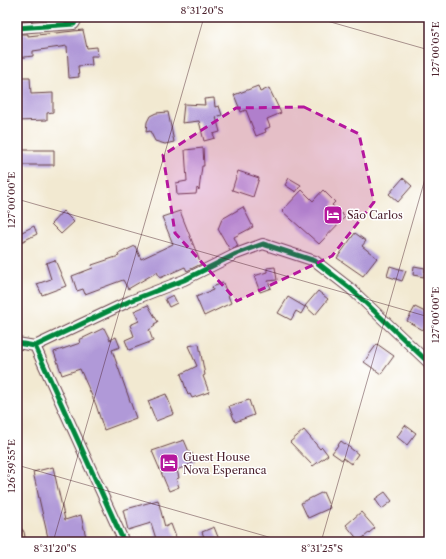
<svg xmlns="http://www.w3.org/2000/svg" width="446" height="559" viewBox="0 0 446 559" font-family="'Libre Caslon Text',serif">
	<rect width="100%" height="100%" fill="#fff"/>
	<filter id="ink" filterUnits="userSpaceOnUse"><feTurbulence type="fractalNoise" baseFrequency=".025" numOctaves="2"/><feDisplacementMap in="SourceGraphic" scale="8" xChannelSelector="R" yChannelSelector="G"/><feConvolveMatrix kernelMatrix="1 2 1 2 8 2 1 2 1" color-interpolation-filters="sRGB"/></filter>
	<filter id="wash" filterUnits="userSpaceOnUse"><feTurbulence type="fractalNoise" baseFrequency=".012" numOctaves="4" result="noise"/><feDisplacementMap in="SourceGraphic" scale="16" xChannelSelector="R" yChannelSelector="G"/><feGaussianBlur stdDeviation="0.9" result="paint"/><feColorMatrix in="noise" values="0 0 0 0 0 0 0 0 0 0 0 0 0 0 0 0 0 1.4 0 .05"/><feComposite in="paint" operator="in"/></filter>
	<g filter="url(#wash)">
		<rect width="100%" height="100%" fill="#f2e9d1"/>
		<g id="blocks">
			<path fill="#b099d8" d="M83,30l4,18 10,-1 1,9h-7l1,9 -14,1 1,11 -10,1 -2,-32 -34,5v5l-16,2v-24h11v2z
				M17,77h13l1,17 22,-1v19l-6,1v7l-30,1z
				M258,86l2,6 9,-4 12,25 -14,6 3,8 -5,2 1,3 -10,4 -10,-26 -5,2 -7,-17z
				M214,98l1,9 4,-1 3,9 -6,2 4,15 -7,2 2,4 -11,3 -5,-20 -17,2 2,-19 21,1 -1,-6z
				M168,112l6,30 -9,2 -10,-3 -5,-10 -4,1 1,-10 3,-6 6,-3z
				M203,148l1,18h-2l-3,24 -2,-2 -1,6 -19,1 -1,-12 11,-2 -2,-31z
				M21,150h33v15h-33z
				M238,171l21,7 -6,19 -21,-7z
				M289,178l12,7 -5,7 -11,-7z
				M403,178l9,8 -14,16 -9,-8z
				M302,190l11,11 10,-11 12,12 -3,3 13,12 -26,27 -37,-33z
				M243,207l10,20 -19,10 4,9 -8,4 -12,-21 4,-10z
				M63,211l11,11 -13,12 -10,-10z
				M180,211l21,53 -14,7 -2,-4 -25,11 -3,-6 -29,17 -5,-9 -38,14 -2,-5 -6,2 -5,-15 21,-8 -1,-3 27,-9 -1,-2 17,-8 6,13 32,-15 -11,-27z
				M34,226l3,8 -16,8 -3,-8z
				M355,233l11,8 -4,5 15,12 -14,18 -26,-18z
				M55,260l11,26 -24,9 -5,-11 14,-5 -5,-16z
				M390,266l16,5 -4,10 -15,-5z
				M414,266l11,2 -1,9 -11,-2z
				M275,267l2,13 -9,1 3,7 -11,4 -6,-16 13,-4v-4z
				M223,283l8,20 -27,13 -8,-19 17,-7 -1,-3z
				M318,291l10,8 -13,16 -10,-9z
				M173,295l4,8 -8,4 -4,-8z
				M288,297l17,10 -4,7 -5,-3 -5,9 -13,-7z
				M148,305l10,17 -4,2 1,2 -6,4 4,11 -24,9 -4,-10 9,-4 -4,-11 9,-4 -5,-10z
				M415,307l14,7v5l-6,11 -16,-9z
				M104,328l6,12 6,-3 4,10 -8,3 24,68 -32,12 -8,-25 -16,-36 -18,6 -8,-23 26,-9 -1,-3z
				M199,344l6,31 -2,1 6,16 -17,6 -2,-4 -2,1 -7,-21 16,-8 -9,-20z
				M377,344l17,12 -13,18 -17,-12z
				M166,394l8,20 -18,7 -8,-20z
				M249,400l5,15 -19,7 -6,-16z
				M405,425l11,8 -9,12 -10,-8z
				M304,430l16,19 2,-2 6,8 -15,11 -23,-24z
				M184,440l6,14 2,-1 3,9 -18,8 2,8 -3,1 3,8 -10,4 -17,-40z
				M341,441l17,13 -7,10 -8,-6 -1,2 -10,-7z
				M53,467l12,53 16,-5 6,27h-38l-16,-70z
				M323,492l7,16 -22,10 -7,-15z
				M385,492l7,9 -10,8 -7,-10z
				M158,500l7,27 6,-3 6,16 -4,2h-16l-6,-19 -23,7 -5,-20z
				M361,512l14,16 -16,13 -13,-16z
				M214,527l6,15h-14l-4,-10z"/>
		</g>
	</g>
	<g filter="url(#ink)">
		<use href="#blocks" fill-opacity="0" stroke="#633d44" stroke-width="1"/>
		<g fill="none" stroke-linecap="round" stroke-linejoin="round">
			<g stroke="#633d44" stroke-width="12">
				<path id="minor" d="M17,28l57,-4 4,-7
					M17,343l18,3 95,-45 54,-21 52,-26 27,-10 52,17 36,28 78,74
					M35,346l89,196"/>
			</g>
			<g stroke="#633d44" stroke-width="16">
				<path id="secondary" d="M17,535l1,7"/>
			</g>
			<use href="#minor" stroke="#fff" stroke-width="10"/>
			<use href="#secondary" stroke="#f7e9c3" stroke-width="14"/>
			<g stroke="#fff" stroke-width="8">
				<path id="cycleway" d="M17,28l57,-4 4,-7
					M17,343l18,3 95,-45 54,-21 52,-26 27,-10 52,17 36,28 78,74
					M35,346l89,196"/>
			</g>
			<use href="#cycleway" stroke="#00873e" stroke-width="5"/>
		</g>
	</g>
	<path fill="#b5179e" fill-opacity="0.2" stroke="#b5179e" stroke-width="3" stroke-dasharray="8 5" stroke-linejoin="round" d="M304,107l55,27 15,68 -42,54 -95,45 -62,-68 -12,-78 73,-47z"/>
	<path fill="none" stroke="#4a1f2b" stroke-width="1" stroke-opacity="0.45" d="M313,17l116,33M17,199l412,118M17,465l269,77M53,542l151,-525M321,542l108,-377"/>
	<defs>
		<g id="hotel-square" transform="scale(1)"><rect x="-9" y="-9" width="18" height="18" rx="4" fill="#b5179e" stroke="#fff"/><path d="M-6-4.5h1.5V1H6V5H4.5V3h-9V5H-6ZM-4 0a1.8 1.8 0 1 1 3.6 0ZM.5 0V-2.5h3Q6-2.5 6 0Z" fill="#fff"/></g>
	</defs>
	<g fill-rule="evenodd">
		<use href="#hotel-square" x="333" y="215"/>
		<use href="#hotel-square" x="169" y="463"/>
	</g>
	<g text-anchor="middle" dominant-baseline="central" stroke-width="3" stroke-linejoin="round" paint-order="stroke">
		<g font-size="11" fill="#4a1f2b" stroke="#fff" text-anchor="start">
			<text x="347" y="215">São Carlos</text>
			<text x="183" y="457">Guest House<tspan x="183" dy="13">Nova Esperanca</tspan></text>
		</g>
	</g>
	<rect width="446" height="559" fill="none" stroke="#fff" stroke-width="44"/>
	<rect x="22" y="22" width="402" height="515" fill="none" stroke="#4a1f2b" stroke-width="1.5"/>
	<g font-size="10" text-anchor="middle" fill="#4a1f2b">
		<text x="202" y="14">8°31'20"S</text>
		<text transform="translate(435 49) rotate(-90)" y="4">127°00'05"E</text>
		<text transform="translate(11 200) rotate(-90)" y="4">127°00'00"E</text>
		<text transform="translate(435 315) rotate(-90)" y="4">127°00'00"E</text>
		<text transform="translate(11 466) rotate(-90)" y="4">126°59'55"E</text>
		<text x="55" y="552">8°31'20"S</text>
		<text x="322" y="552">8°31'25"S</text>
	</g>
</svg>
